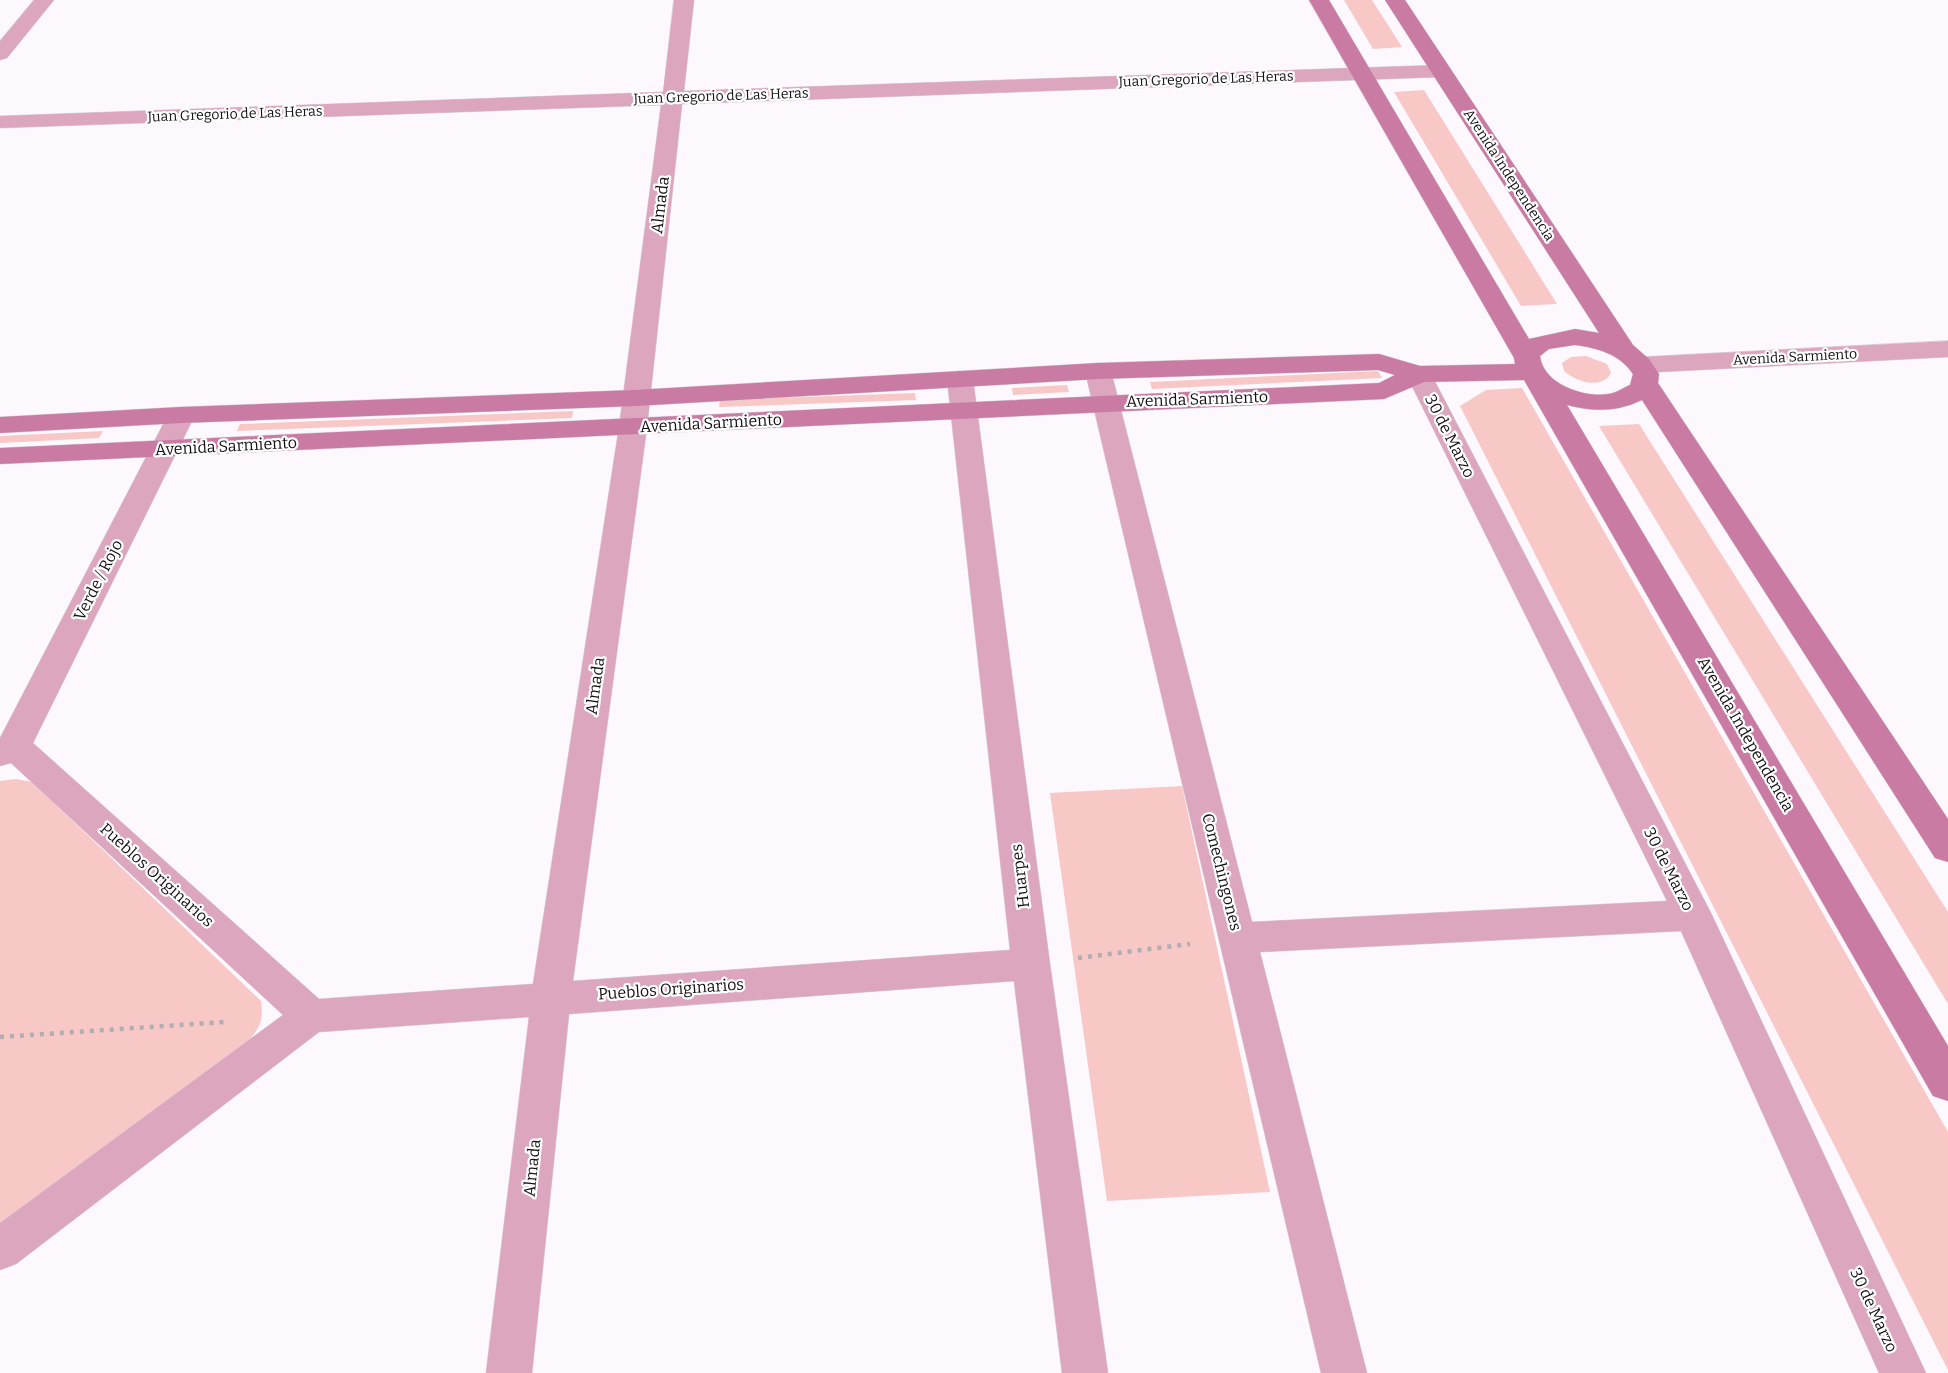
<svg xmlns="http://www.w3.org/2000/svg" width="1948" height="1373" viewBox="0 0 1948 1373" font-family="Bitter,serif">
	<rect width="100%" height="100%" fill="#fcf8fe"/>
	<path fill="#f7c8c6" d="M1344,0h28l30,47 -29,2z
		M1424,90l133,214 -36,2 -127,-214z
		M1586,356l21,8 4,9c-9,17 -35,9 -47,-2l-2,-8 9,-6z
		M1378,371l4,7 -230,11 -2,-7z
		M1067,385l2,7 -56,3 -1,-7z
		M1522,388l426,744v238l-488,-964 26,-16z
		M915,393l1,7 -197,7 1,-7z
		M573,411l-1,7 -335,13 3,-7z
		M1639,424l309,488v92l-349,-578z
		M103,431l-4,7 -99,5v-7z
		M16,779l16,3 229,219c3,20 -2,29 -16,43l-245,179v-442z
		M1182,786l88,406 -163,9 -57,-408z"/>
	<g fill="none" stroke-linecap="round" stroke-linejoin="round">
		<g stroke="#d7d3d9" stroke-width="1">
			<path id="street" d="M34,0h20l-47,58 -7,2v-19z
				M674,0h20l-10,91 757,-26 7,2 3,4 -3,4 -7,2 -759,27 -35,323 -74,554 437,-31 -63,-571 4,-6 9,-2 9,2 4,6 77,585 58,409h-46l-48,-392 -445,33 -37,359h-46l43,-356 -210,15 -303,232 -16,6v-47l283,-208 -272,-252 -11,3v-28l171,-329 10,-2 10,2 4,6 -162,328 286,256 214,-15 86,-557 42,-322 -661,23v-12l663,-24z
				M1948,341v16l-307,16 -9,-2 -4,-6 4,-6 9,-2z
				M1098,363l9,2 4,6 141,551 415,-21 -261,-527 4,-6 9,-2 9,2 284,547 214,458h-47l-198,-442 -421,21 107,421h-46l-236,-1002 4,-6z"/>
		</g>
		<g stroke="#d7d3d9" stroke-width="1">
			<path id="secondary" d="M1309,0h20l200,339 46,-10 24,4 -214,-333h20l228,345 16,14 10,15 -1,9 290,436v43l-13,-4 -293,-458c-25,12 -48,12 -75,5l381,641v55l-15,-5 -409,-716 -100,2 -40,17 -1384,65v-16l1379,-65 16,-8 -17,-5 -280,9 -463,27 -454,17 -181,10v-16l181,-10 454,-17 463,-27 281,-9 41,12 95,-2 -1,-6zM1575,345c22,3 45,9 58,29l-3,11c-5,2 -11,6 -17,8 -25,7 -70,-8 -73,-37l9,-7z"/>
		</g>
		<path stroke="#b1adb2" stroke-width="4.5" stroke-dasharray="4 6" stroke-linecap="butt" d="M1078,958l112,-14
			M0,1037l224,-15"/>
		<use href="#street" fill="#dca6bf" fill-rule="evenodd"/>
		<use href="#secondary" fill="#c97ba3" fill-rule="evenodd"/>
	</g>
	<g text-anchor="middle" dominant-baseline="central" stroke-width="4.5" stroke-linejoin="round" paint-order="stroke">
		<g font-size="14" fill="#131014" stroke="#fff">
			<text transform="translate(1206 79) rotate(-2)">Juan Gregorio de Las Heras</text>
			<text transform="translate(721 96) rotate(-2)">Juan Gregorio de Las Heras</text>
			<text transform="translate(235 114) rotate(-2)">Juan Gregorio de Las Heras</text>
			<text transform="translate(1509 175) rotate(57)">Avenida Independencia</text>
			<text transform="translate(1795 357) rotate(-3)">Avenida Sarmiento</text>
		</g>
		<g font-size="16" fill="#131014" stroke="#fff">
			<text transform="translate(660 205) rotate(-83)">Almada</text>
			<text transform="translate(1197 399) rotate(-2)">Avenida Sarmiento</text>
			<text transform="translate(711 423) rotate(-3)">Avenida Sarmiento</text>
			<text transform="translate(1450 436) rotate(63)">30 de Marzo</text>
			<text transform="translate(226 446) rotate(-3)">Avenida Sarmiento</text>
			<text transform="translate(98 580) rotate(-63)">Verde / Rojo</text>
			<text transform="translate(595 686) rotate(-82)">Almada</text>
			<text transform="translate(1746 734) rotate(60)">Avenida Independencia</text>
			<text transform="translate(1669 869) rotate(63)">30 de Marzo</text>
			<text transform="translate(1222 872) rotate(76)">Comechingones</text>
			<text transform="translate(157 875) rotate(42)">Pueblos Originarios</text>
			<text transform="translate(1020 876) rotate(-97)">Huarpes</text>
			<text transform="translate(671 989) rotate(-4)">Pueblos Originarios</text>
			<text transform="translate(532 1168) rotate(-84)">Almada</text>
			<text transform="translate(1874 1310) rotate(65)">30 de Marzo</text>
		</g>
	</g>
</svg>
